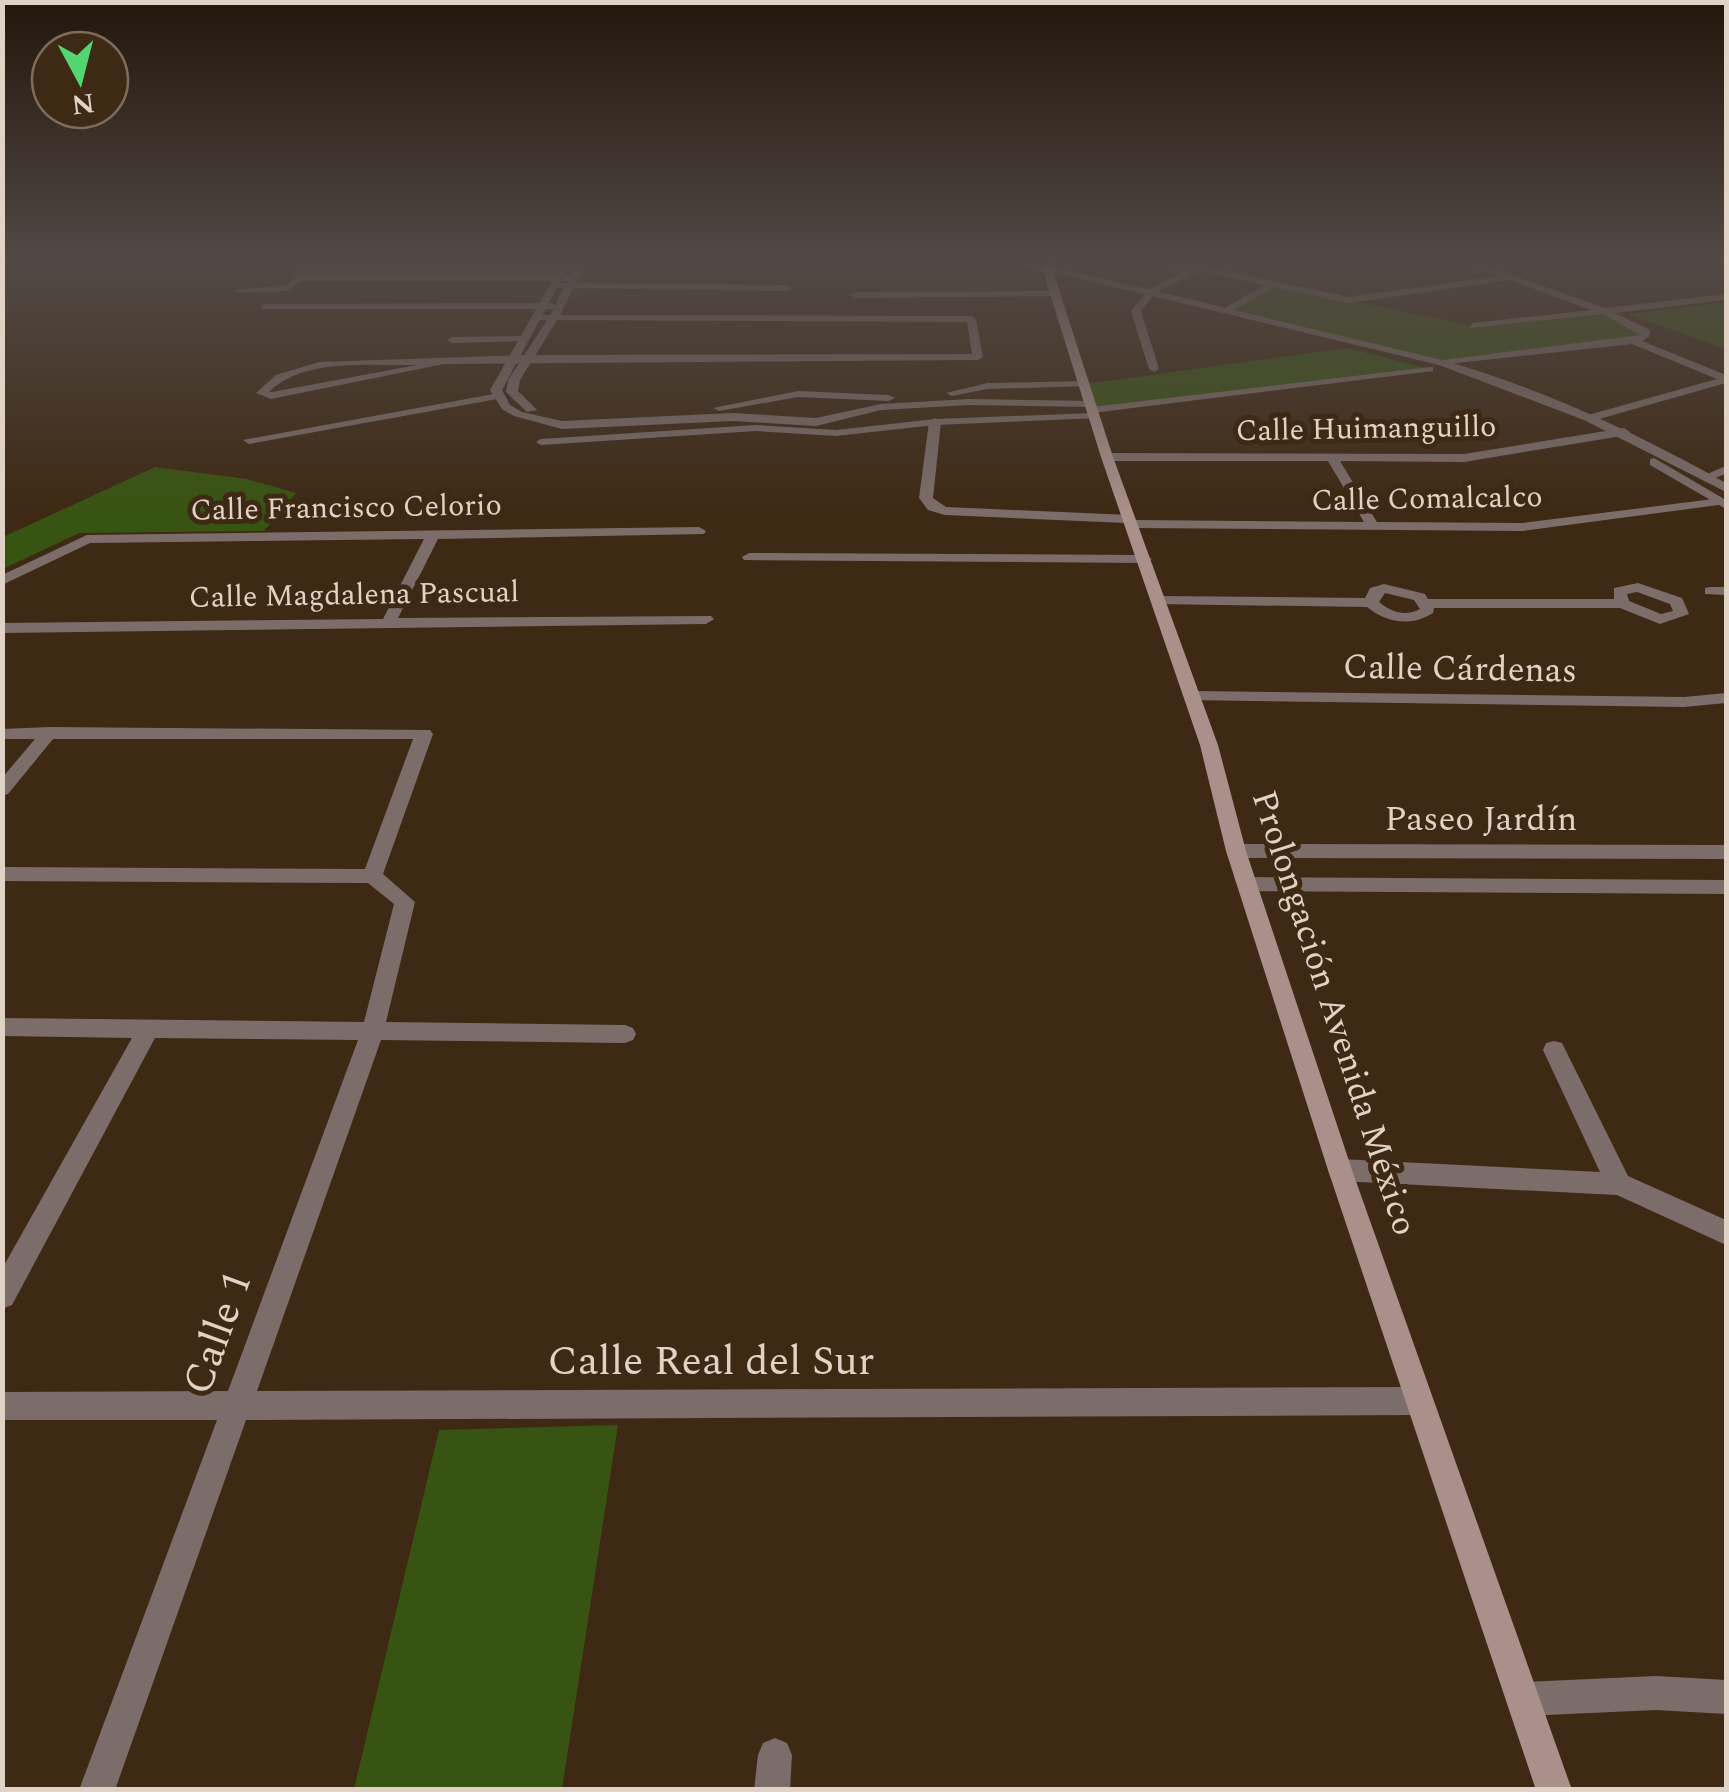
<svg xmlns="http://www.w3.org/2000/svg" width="1729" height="1792" viewBox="0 0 1729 1792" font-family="Spectral,serif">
	<rect width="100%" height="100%" fill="#3e2914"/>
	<path fill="#385412" d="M301,262h266l-8,15h-271z
		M1272,284l201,42 131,-15 40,26 -202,26 -214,-53z
		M1726,302v47l-97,-35z
		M1347,348l83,21 -338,41 -7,-26z
		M155,467l92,12 49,14 -32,38 -185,2 -76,36v-32z
		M618,1425l-56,364h-208l85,-359z"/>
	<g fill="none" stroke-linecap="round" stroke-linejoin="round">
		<path fill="#7d6d6a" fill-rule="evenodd" d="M1430,367h3v4l-341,42 -4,-3 4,-3z
			M1094,413l4,3 -1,2 -162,7 -99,11 -80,-5 -215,14 -5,-3 5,-3 215,-14 80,5 99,-11z"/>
		<path fill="#7d6d6a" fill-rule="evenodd" d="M1009,262h17l26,6 -5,3z
			M1155,262l37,4 16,-4 4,2 -4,3 140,30 151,-21 -35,-14h11l130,46 121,-14v6l-111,13 35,17 -1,7 -7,4 84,34v8l-134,38 -4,-2v-4l129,-36 -85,-35 -194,21v-4l4,-1 198,-25 -37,-21 -134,14 4,-5 118,-13 -81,-30 -162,23 -74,-16 -46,26 -3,-5 39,-23 -64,-14 -45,22 -14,18 18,58 -5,3 -5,-3 -18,-58 18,-22 38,-19z
			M299,275h273l5,3 -5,3h-271l-14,10 -48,2 -5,-3 51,-5z
			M560,283l228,2 5,3 -5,3 -231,-3z
			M1060,291l-3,5 -201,2 -5,-3 5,-3z
			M264,304l288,-1 5,3 -5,3h-291z
			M535,315l436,1 5,3 7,38 -5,3 -534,4 -173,35 -15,-6 20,-18 43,-13 209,-7 444,-1 -5,-32 -436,-2zM417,365l-145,27h-3c35,-35 102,-26 148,-27z
			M523,336l4,5 -75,2 -5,-3 5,-3z
			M499,393l4,1v4l-254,46 -6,-4z
			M935,418l6,4 -8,76 13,9 184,8 6,5 228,2 -36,-61h-221l-6,-4 6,-4 357,1 160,-26 6,4 -2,3 -164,27 -124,-1 37,61 146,1 198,-25 5,6 -203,27 -391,-3 -6,-5 -181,-8 -17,-5 -9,-12 10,-76z
			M1726,466v8l-20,7 -6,-4z
			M699,527l7,4 -2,3 -266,5 -40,79 313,-2 3,3 -8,5 -704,9v-10l381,-4 41,-80 -334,4 -88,42v-10l85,-40z
			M749,553l396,2 7,4 -7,4 -401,-3 -2,-3z
			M1638,583l44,15 7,16 -29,10 -40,-16h-186l-1,5c-22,14 -46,10 -66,-6l-209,-3 -7,-4 7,-4 207,2 5,-10 14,-4 41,10 3,5h186v-11zM1637,592l33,12 3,7 -12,3 -32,-13 -2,-7zM1385,593l29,7 6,9c-15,8 -29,3 -41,-7z
			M1710,587h16v8l-21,-1v-6z
			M1192,691l492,6 42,-4v10l-42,4 -498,-7v-8z
			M50,727l380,3 3,4 -50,140 32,28 -29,120 239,3 8,3 3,6 -3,6 -8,3 -244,-3 -124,351 1162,-4 10,4 4,10 -4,10 -10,4 -1173,5 -131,370h-36l138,-370h-215v-28l226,-1 130,-351 -203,-2 -143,267 -10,4v-40l130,-231 -130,-2v-18l362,4 30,-118 -26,-21 -366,-2v-14l363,2 48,-130h-360l-45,55 -6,2v-18l33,-39h-33v-10z
			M1236,844l490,1v14l-490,-1 -10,-7z
			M1248,877l478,3v14l-478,-3 -10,-7z
			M1554,1041l8,2 66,133 98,44v25l-109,-50 -277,-14 -9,-3 -3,-8 3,-8 9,-3 260,13 -57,-122 3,-7z
			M1656,1676l70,4v34l-70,-4 -132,6 -12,-5 -5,-12 5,-12 12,-5z
			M775,1738l12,5 5,12 -2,35h-36l4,-35 5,-12z"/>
		<path fill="#7d6d6a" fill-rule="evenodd" d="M563,262h8l-69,128 8,15 12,7 40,9 171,-8 83,5 65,-14 88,-5 122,2 6,3 -6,3 -122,-2 -88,5 -65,16 -83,-5 -171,8 -48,-13 -12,-7 -12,-19z
			M578,262h8l-27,55 -39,63 -2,11 19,19 -10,2 -21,-20 2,-12 41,-63z
			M1047,265l395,95c100,28 194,73 284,123v9l-142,-72 -145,-55 -395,-95z
			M1085,381l4,1v4l-101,3 -36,7 -6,-3 42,-10z
			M798,391l91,4 6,3 -6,3 -91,-4 -79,14 -6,-3z
			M1654,458l72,42v9l-76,-44v-6z"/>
		<path fill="#a9908b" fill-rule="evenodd" d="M1048,262h9l-5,6 61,189 105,288 28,106 106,319 220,620h-36l-208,-620 -102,-319 -26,-106 -99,-288 -59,-189z"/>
	</g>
	<linearGradient id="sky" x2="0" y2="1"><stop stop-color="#22170b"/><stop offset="0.51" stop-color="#524945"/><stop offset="1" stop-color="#524945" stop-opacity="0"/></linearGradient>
	<rect width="1729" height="513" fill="url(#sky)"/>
	<g text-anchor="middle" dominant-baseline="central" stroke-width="10" stroke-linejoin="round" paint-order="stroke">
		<g font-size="30" fill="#e0d2c5" stroke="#3e2914">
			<text transform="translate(1366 429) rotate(-1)">Calle Huimanguillo</text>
			<text transform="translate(1427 499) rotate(-1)">Calle Comalcalco</text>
			<text transform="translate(346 508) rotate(-1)">Calle Francisco Celorio</text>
			<text transform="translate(354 595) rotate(-1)">Calle Magdalena Pascual</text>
		</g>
		<g font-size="35" fill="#e0d2c5" stroke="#3e2914">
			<text transform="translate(1460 669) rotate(1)">Calle Cárdenas</text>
			<text x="1481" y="819">Paseo Jardín</text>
			<text transform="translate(1334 1013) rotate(72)">Prolongación Avenida México</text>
		</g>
		<g font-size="42" fill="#e0d2c5" stroke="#3e2914">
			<text transform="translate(218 1333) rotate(-70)">Calle 1</text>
			<text x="711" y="1361">Calle Real del Sur</text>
		</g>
	</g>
	<rect width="1729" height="1792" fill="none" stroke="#e0d2c5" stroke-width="10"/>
	<g transform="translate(80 80) rotate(173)"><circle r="48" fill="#3e2914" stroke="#7f6d5b" stroke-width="2.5"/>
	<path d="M0-8L18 38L0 25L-18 38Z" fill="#53d672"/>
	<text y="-15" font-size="28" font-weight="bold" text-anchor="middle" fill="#e0d2c5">N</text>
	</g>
</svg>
